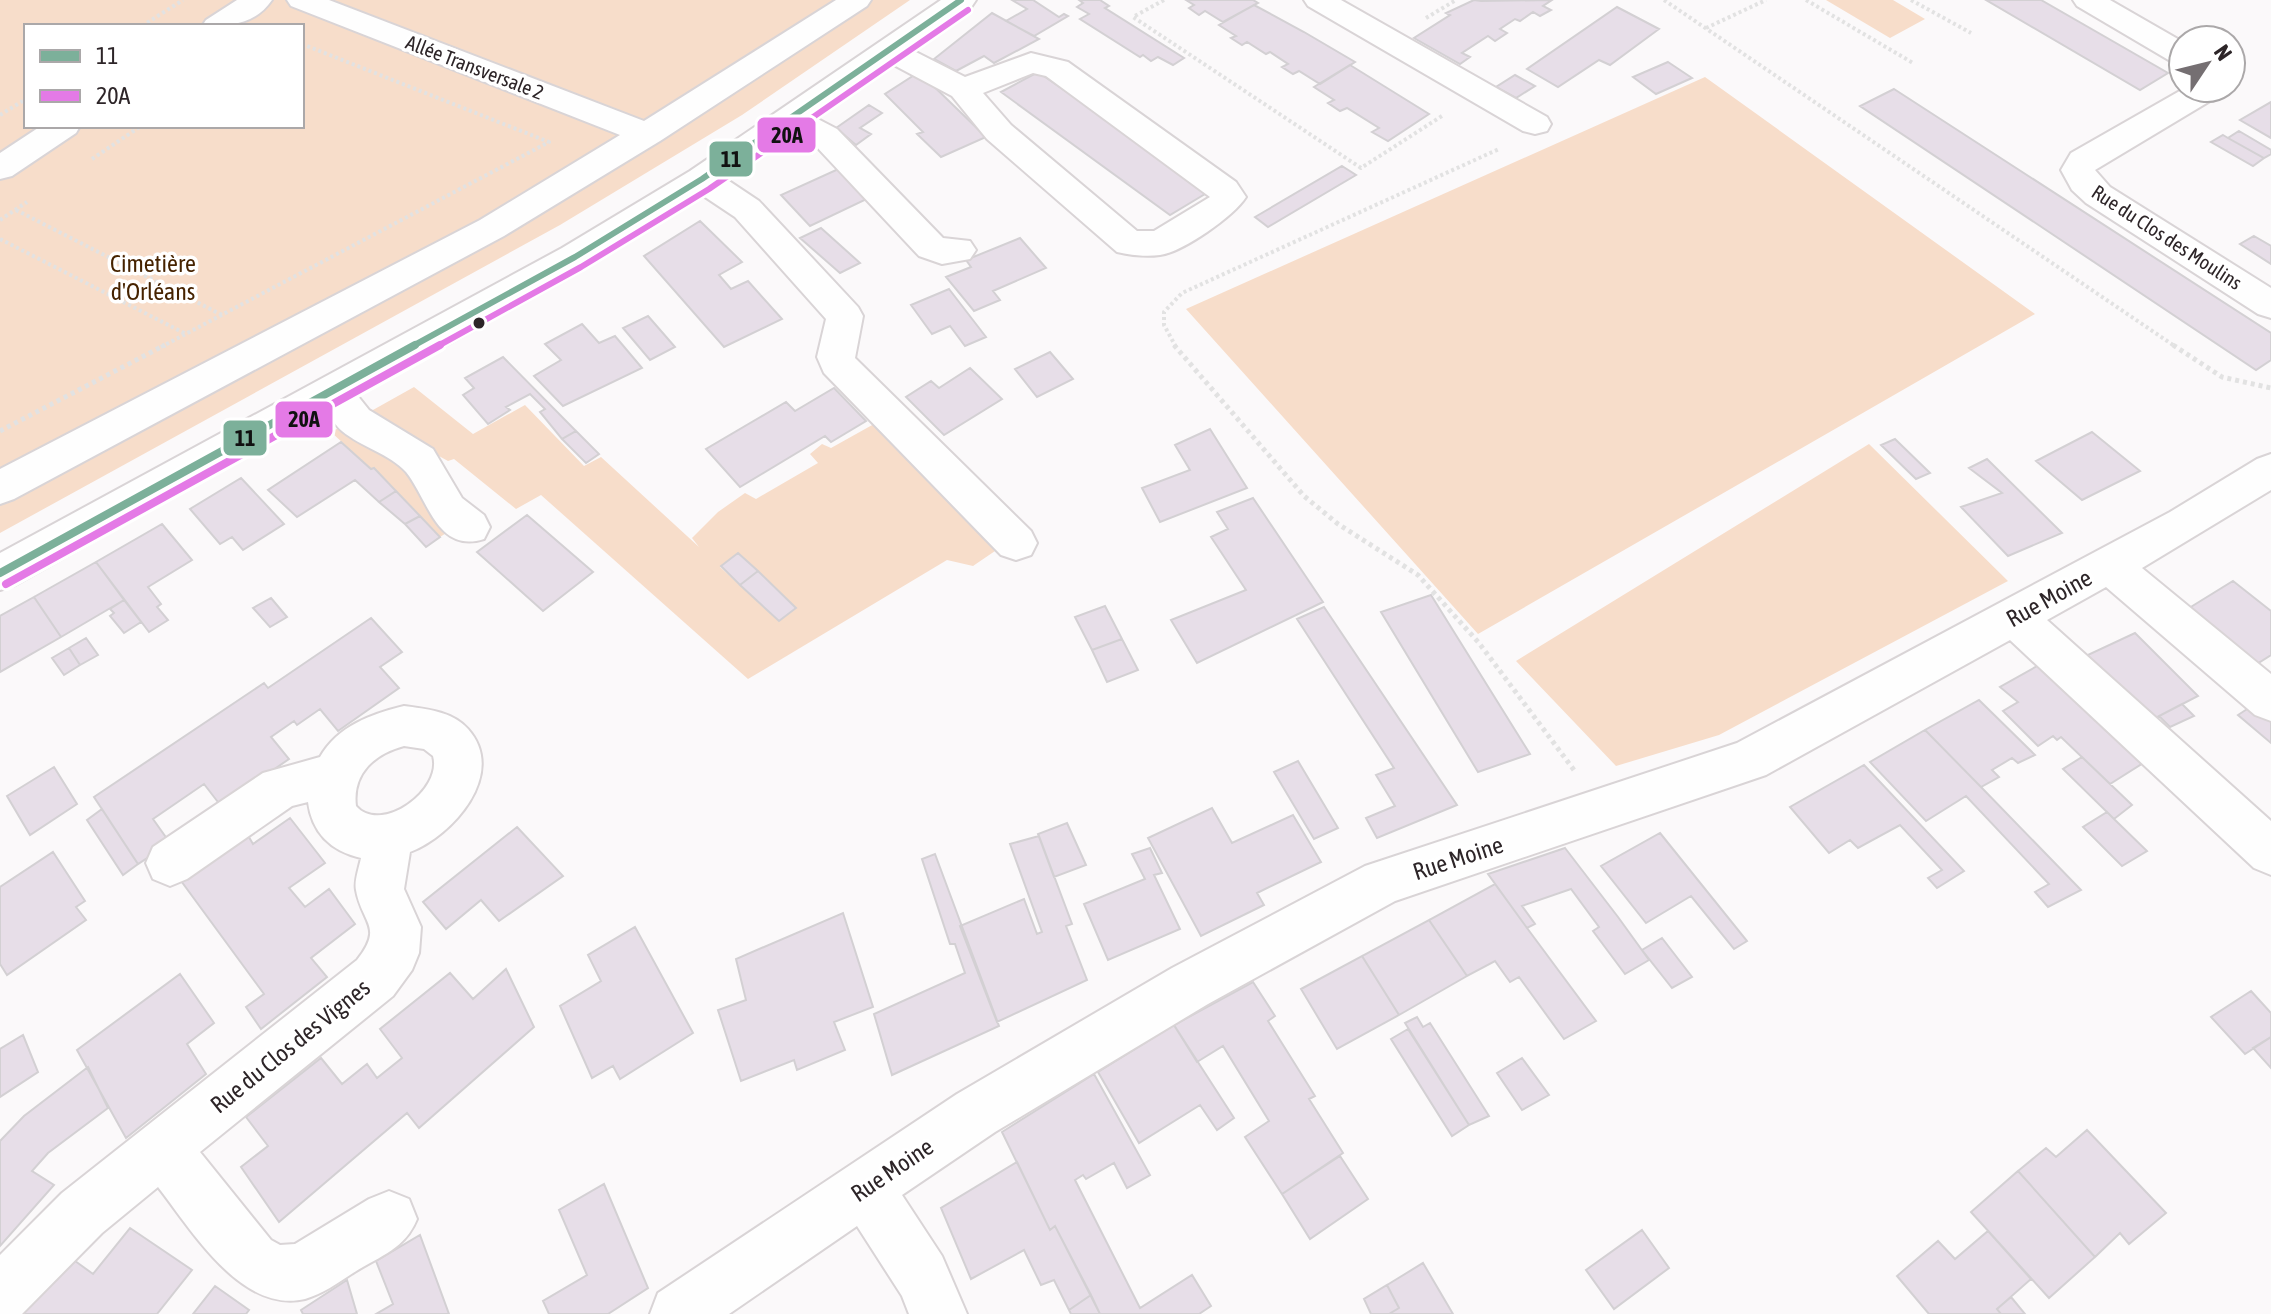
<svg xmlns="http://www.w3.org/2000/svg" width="2271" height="1314" viewBox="0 0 2271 1314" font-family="'Asap Condensed',sans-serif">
	<rect width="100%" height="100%" fill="#fbf9fa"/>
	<path fill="#f7ddca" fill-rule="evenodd" d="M0,0h910l-168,115 -182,110 -560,308zM26,26h276v100h-276z
		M1826,0h67l32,19 -35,19z
		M1705,77l330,237 -557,320 -292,-325z
		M414,387l59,47 52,-29 59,61 17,-9 98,90 -7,-9 26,-26 27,-19 11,6 62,-36 -8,-9 12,-10 9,4 43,-24 121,127 -22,15 -26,-6 -199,119 -207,-184 -25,14 -62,-50 -6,2 -84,-46zM738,553l57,54 -16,14 -59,-54z
		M346,424l67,48 41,56 -14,9 -66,-69 -3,1 -40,-37z
		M1869,444l139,137 -289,154 -103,31 -100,-105z"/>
	<path fill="#e7dee8" stroke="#d3d0d3" stroke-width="2" d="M1012,0h21l26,17 5,-3 4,2 -34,20 -28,-15 21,-12z
		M1079,0h21l9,6 -4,2 79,50 -11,7 -15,-8 -7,4 -8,-6 -3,2 -60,-38 9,-5 -12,-7 6,-4z
		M1186,0h67l5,3 -35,19 -18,-11 -6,4 -10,-7 5,-3z
		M1474,0l7,1 71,-1 -9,6 8,4 -11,6 -7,-4 -13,9 -5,-2 -15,10 7,4 -12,8 -7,-5 -26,17 8,4 -10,7 -46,-26 36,-23 -4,-2z
		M1986,0h55l127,73 -28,17z
		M1254,5l50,27 51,30 -35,22 -21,-13 -6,3 -11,-7 6,-3 -18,-12 -4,2 -19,-12 -5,3 -11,-7 5,-2 -17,-11z
		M1617,7l42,22 -49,36 -11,-5 -41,27 -31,-18z
		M992,13l47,26 -45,24 -10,-7 -28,15 -22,-12z
		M1668,62l24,16 -36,16 -23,-17z
		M1350,65l50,31 29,18 -41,27 -16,-9 7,-4 -32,-20 -7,3 -12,-8 6,-3 -20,-13z
		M919,72l67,65 -45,20 -24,-23 6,-2 -38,-38z
		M1038,72l172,119 -40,24 -169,-123z
		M1515,75l20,11 -19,12 -20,-11z
		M1894,89l377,244v27l-15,10 -396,-264z
		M2271,102v36l-31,-18z
		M869,105l13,8 -22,15 11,6 -15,11 -20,-17z
		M2239,131l32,19v4l-7,4 -36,-20z
		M2223,135l5,3 36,20 -11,8 -42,-24z
		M845,166l28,30 -63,30 -29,-31z
		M1342,166l14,9 -88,52 -13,-10z
		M700,221l42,41 -23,13 12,14 17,-8 34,38 -58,28 -80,-91z
		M821,228l39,35 -20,10 -40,-35z
		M2254,236l17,10v18l-31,-20z
		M1020,238l26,30 -53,23 7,9 -26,11 -28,-34 25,-10 -5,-7z
		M949,289l37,48 -21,9 -15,-20 -18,8 -21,-29z
		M648,316l27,31 -25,13 -27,-32z
		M582,324l17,19 16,-7 27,32 -79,38 -29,-30 27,-16 -16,-16z
		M1050,352l23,27 -36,18 -22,-28z
		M503,357l73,74 -14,8 -22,-27 5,-3 -15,-15 -24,13 4,3 -22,14 -25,-29 11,-7 -9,-10z
		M970,368l32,31 -58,36 -38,-38 25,-16 8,7z
		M834,388l32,33 -35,21 -6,-6 -85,51 -34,-38 80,-47 9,9z
		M1210,429l37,59 -87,34 -18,-34 48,-18 -15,-25z
		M576,431l23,23 -13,9 -24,-24z
		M2092,432l48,39 -58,29 -46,-39z
		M1895,439l35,34 -14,6 -35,-34z
		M341,442l30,27 3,-1 22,23 -17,11 -24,-22 -58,37 -29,-27z
		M1987,459l75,74 -54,23 -47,-49 41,-14 -33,-25z
		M241,478l43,46 -41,26 -11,-13 -12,7 -30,-35z
		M396,491l24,25 -15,8 -26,-22z
		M1253,498l70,104 -126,61 -26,-43 75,-30 -35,-53 17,-8 -11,-17z
		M527,515l66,57 -50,39 -66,-59z
		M420,516l20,21 -14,10 -21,-23z
		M162,524l30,36 -44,27 13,17 -4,3 11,13 -19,12 -53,-70z
		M738,553l20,18 -18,14 -19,-19z
		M96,562l28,38 -63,37 -27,-40z
		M758,571l38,37 -17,13 -39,-36z
		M2233,581l38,30v44l-22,14 -68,-56z
		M1431,595l99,159 -52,18 -97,-160z
		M34,597l27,40 -61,35v-56z
		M271,598l16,19 -17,10 -17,-19z
		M124,600l17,22 -17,11 -14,-17 4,-3 -4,-4z
		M1105,606l17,33 -30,11 -17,-33z
		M1324,607l133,198 -80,33 -11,-20 29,-12 -19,-31 18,-7 -97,-149z
		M371,618l31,34 -22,15 19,21 -61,43 -18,-22 -23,16 -3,-4 -23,16 18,22 -68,47 -17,-22 -51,35 17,24 -32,21 -44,-67 170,-114 4,5z
		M2135,633l63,63 -58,30 -63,-66z
		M86,638l12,17 -18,10 -11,-17z
		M1122,639l16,31 -31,12 -15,-32z
		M69,648l11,17 -16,10 -12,-17z
		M2039,665l109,95 -38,24 -49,-47 -4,3 -4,-4 -15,10 -35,-35 15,-9 -18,-15z
		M1979,700l56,55 -17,8 -6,-5 -20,12 7,7 -18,10 -56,-57z
		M2258,702l13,11v30l-33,-28z
		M2182,704l12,12 -24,11 -11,-11z
		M1925,730l56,57 100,103 -33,17 -13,-15 14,-8 -83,-88 -40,25 -56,-59z
		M2082,757l50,48 -18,14 -51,-50z
		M1298,761l40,67 -24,11 -40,-67z
		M1864,765l100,106 -27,17 -9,-10 14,-8 -42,-45 -42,23 -8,-8 -21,13 -39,-46z
		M54,767l23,37 -47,31 -23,-39z
		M1212,808l20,35 61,-28 28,47 -64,31 7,12 -63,31 -53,-98z
		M102,809l36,55 -15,11 -36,-55z
		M2107,812l7,7 33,32 -25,15 -39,-39z
		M290,818l35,45 -36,25 16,19 24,-18 26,35 -44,34 16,19 -66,52 -15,-22 18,-13 -88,-120 67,-47 10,17z
		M1067,823l19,42 -32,12 -16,-43z
		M517,827l46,49 -64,45 -18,-21 -35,29 -23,-27z
		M1660,833l87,108 -13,8 -43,-53 -45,27 -45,-57z
		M1039,836l33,88 -6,2 21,54 -90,42 -37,-96 64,-27 13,35 5,-2 -32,-88z
		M1150,848l12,25 -8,2 26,54 -72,31 -24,-56 61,-25 -13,-25z
		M1565,848l53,69 31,43 -24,14 -32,-43 6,-4 -28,-38 -49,17 13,18 -8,4 -39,-54z
		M53,852l32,49 -9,6 10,13 -79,55 -7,-11v-77z
		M935,854l64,172 -107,49 -18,-61 91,-41 -10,-29h-5l-28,-85z
		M1495,884l32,44 69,93 -32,18 -45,-62 -9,5 -15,-21 -28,15 -38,-56z
		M843,913l30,94 -39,15 11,28 -48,20 -3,-10 -53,21 -23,-71 28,-10 -10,-41z
		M1429,920l38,56 -68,39 -37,-59z
		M635,927l58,106 -73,46 -7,-13 -21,12 -32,-72 41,-25 -13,-26z
		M1662,938l30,39 -20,11 -30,-38z
		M1362,956l37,59 -62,34 -36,-60z
		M506,969l28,58 -115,101 -12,-15 -128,109 -38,-55 27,-21 -22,-29 75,-59 21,26 25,-20 10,14 25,-20 -22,-29 70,-56 23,26z
		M180,974l34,49 -27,21 19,30 -80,64 -49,-88z
		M1253,982l22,34 -7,5 47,75 -6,3 34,54 -61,41 -37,-57 24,-16 -46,-75 -26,16 -23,-37z
		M2251,991l20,22v24l-26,17 -34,-37z
		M1417,1017l6,10 7,-4 59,93 -20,9 -64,-102z
		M1174,1025l60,93 -17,12 -17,-25 -61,38 -41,-71z
		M1408,1029l61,96 -17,11 -61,-97z
		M23,1035l15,37 -38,25v-48z
		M2271,1037v31l-18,-20z
		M1522,1058l27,37 -27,15 -25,-37z
		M88,1067l20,41 -60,45 -16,18 22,14 -54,61v-105l24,-25z
		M1094,1074l56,101 -23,13 -13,-25 -28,16 -3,-4 -8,5 65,128 52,-33 19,31 -12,8h-99l-45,-88 -5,4 -48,-98z
		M2087,1130l79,83 -37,31 -9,-11 -25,24 -77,-86 28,-23 10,9z
		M1340,1156l28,43 -58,40 -28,-45z
		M1017,1162l33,68 5,-4 36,69 -22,15 -15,-30 -13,5 -17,-35 -53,29 -30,-71z
		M2018,1171l77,86 -46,41 -78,-86z
		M604,1184l44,104 -40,26h-59l-6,-13 44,-26 -28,-65z
		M130,1228l62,42 -35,44h-134l48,-56 22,16z
		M1642,1230l27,38 -55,41 -28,-39z
		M1988,1231l43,48 -34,30 4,5h-72l-32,-38 41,-35 17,18z
		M420,1235l29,79h-73l17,-10 -17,-43z
		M1423,1263l30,51h-64l10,-6 -12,-23z
		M347,1280l10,34h-54l-2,-4z
		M1387,1285l12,23 -10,6h-18l-7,-15z
		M215,1286l34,24 -3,4h-53z
		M1091,1295l9,19h-29l-2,-4z
		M2011,1297l14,17h-24l-4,-5z"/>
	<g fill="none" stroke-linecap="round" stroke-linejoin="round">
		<g stroke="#d9d4d6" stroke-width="4">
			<path id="minor" d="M237,0h35c-17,25 -43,26 -70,26l4,-6z
				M287,0h42l315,121 192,-121h35l-4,6 -207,135 -156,95 -490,263 -14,5v-35l480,-249 140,-85 -329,-129z
				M941,0h35l-4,6 -62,43 55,28 66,-24 37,9 168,120 10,15c-12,19 -63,55 -86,58 -14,2 -30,0 -43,-3l-130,-113 -35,-43 -62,-33 -76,54 23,12 106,109 27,3 6,9 -6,9 -28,5 -23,-8 -106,-113 -21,-11 -66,47 33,22 99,106 5,9 -8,42 176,173 6,12 -6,12 -15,5 -15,-5 -177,-182 -7,-16 9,-38 -91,-102 -33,-22 -114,71 -231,129 12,15 64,39 29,49 22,17 6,12 -6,12c-47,15 -56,-40 -78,-67 -16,-18 -45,-25 -64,-41 -6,-5 -11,-13 -16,-20l-311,174 -15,5v-37l562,-305 128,-77zM1033,73l13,3 164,121 -56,34h-17l-126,-106 -28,-32z
				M1304,0h37l206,117 4,7 -4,7 -12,3 -12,-3 -215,-125z
				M2073,0h37l73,42v22l-11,-2 -95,-56z
				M2185,88h40l-5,7 -125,75 15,17 161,101v30l-13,-4 -172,-111 -14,-13 -11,-20 10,-17z
				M41,126h39l-4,7 -64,43 -12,3v-26z
				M2271,454v36l-129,78 129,106v47l-16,-6 -149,-128 -59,33 224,201v54l-17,-7 -244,-228 -244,135 -371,126 -187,103 -213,128 -93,63 40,61 25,58h-58l-7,-18 -45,-70 -128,88h-79l8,-21 299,-199 215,-126 193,-102 372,-123 433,-231 87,-53z
				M404,706c22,3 48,5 64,23 40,45 -16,107 -58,123l-6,37 17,38 -2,26 -7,17 -19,26 -193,156 71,88 9,5 15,-1 74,-45 20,-8 20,8 8,20c-12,30 -37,37 -64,54 -15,10 -31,21 -48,26 -64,15 -114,-70 -147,-112l-56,46 -80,81h-22v-59l62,-62 295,-233c27,-34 5,-36 -1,-70 -2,-9 3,-22 5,-32 -30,-7 -49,-25 -53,-56l-16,4 -105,73 -17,7 -17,-7 -7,-16 7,-16 110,-74 57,-16c18,-31 51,-43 84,-51zM404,746l20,3 9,7c10,34 -52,79 -77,50 -4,-32 18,-52 48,-60z"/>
		</g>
		<path stroke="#e2e2e2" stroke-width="4" stroke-dasharray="3 3" stroke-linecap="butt" d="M1164,0l-31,17 228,151 81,-52
			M1664,0l512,347
			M1806,0l107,63
			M1911,0l60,33
			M1426,18l30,-18
			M142,26l41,-26
			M1706,28l60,-28
			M0,115l26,-16
			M92,159l49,-33
			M16,210l206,105
			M0,220l27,-18
			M0,239l186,95
			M161,347l388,-205 -247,-98
			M1176,347l-12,-22v-13l18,-19 317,-144"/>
		<path stroke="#e2e2e2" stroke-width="5" stroke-dasharray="4 4" stroke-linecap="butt" d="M1174,345l130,151 34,28 80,51 61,68 95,127
			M2173,345l49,32 49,11
			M0,431l165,-86"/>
		<use href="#minor" fill="#fefefe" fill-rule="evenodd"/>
		<g stroke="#fff" stroke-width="11">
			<path id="bus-1-far1" d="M411,347l164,-90 127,-78 259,-179"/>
		</g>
		<g stroke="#fff" stroke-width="14">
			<path id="bus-1" d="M0,573l415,-228"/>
		</g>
		<g stroke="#fff" stroke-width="11">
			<path id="bus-2-far1" d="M436,347l145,-80 128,-78 259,-179"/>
		</g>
		<g stroke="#fff" stroke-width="14">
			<path id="bus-2" d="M6,584l434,-239"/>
		</g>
		<use href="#bus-1-far1" stroke="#7cb09a" stroke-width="6"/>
		<use href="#bus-1" stroke="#7cb09a" stroke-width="8"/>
		<use href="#bus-2-far1" stroke="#e47ae6" stroke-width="6"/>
		<use href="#bus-2" stroke="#e47ae6" stroke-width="8"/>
	</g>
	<circle fill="#2d2528" stroke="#fff" stroke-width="3" cx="479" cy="323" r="7"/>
	<g text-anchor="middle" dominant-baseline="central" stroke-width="7" stroke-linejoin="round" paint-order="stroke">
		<g font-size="20" fill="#2d2528" stroke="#fff">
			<text transform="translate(475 67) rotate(21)">Allée Transversale 2</text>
			<text transform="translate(2167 237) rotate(33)">Rue du Clos des Moulins</text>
		</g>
		<g font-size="24" fill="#462300" stroke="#fff">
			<text x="153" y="263">Cimetière<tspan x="153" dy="28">d'Orléans</tspan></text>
		</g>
		<g font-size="24" fill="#2d2528" stroke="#fff">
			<text transform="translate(2049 598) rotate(-29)">Rue Moine</text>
			<text transform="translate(1458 858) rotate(-18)">Rue Moine</text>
			<text transform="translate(290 1046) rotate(-39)">Rue du Clos des Vignes</text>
			<text transform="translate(892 1170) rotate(-34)">Rue Moine</text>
		</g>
	</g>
	<g stroke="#fff" stroke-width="3">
		<rect x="756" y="116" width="61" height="38" rx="8" fill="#e47ae6"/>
		<rect x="708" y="140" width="46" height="38" rx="8" fill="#7cb09a"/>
		<rect x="274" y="400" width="60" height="39" rx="8" fill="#e47ae6"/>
		<rect x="222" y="419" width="46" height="38" rx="8" fill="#7cb09a"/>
	</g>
	<g font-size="22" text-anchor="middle" font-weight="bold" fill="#111">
		<text x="787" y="143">20A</text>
		<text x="731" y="167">11</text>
		<text x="304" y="427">20A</text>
		<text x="245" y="446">11</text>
	</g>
	<rect x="24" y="24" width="280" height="104" fill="#ffffff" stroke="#aba8a9" stroke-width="2"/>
	<rect x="40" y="50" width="40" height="12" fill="#7cb09a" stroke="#aba8a9" stroke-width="2"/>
	<text x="96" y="64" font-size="24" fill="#2d2528">11</text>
	<rect x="40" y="90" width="40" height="12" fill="#e47ae6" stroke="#aba8a9" stroke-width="2"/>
	<text x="96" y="104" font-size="24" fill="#2d2528">20A</text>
	<g transform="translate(2207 64) rotate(55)"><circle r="38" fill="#ffffff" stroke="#aba8a9" stroke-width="2"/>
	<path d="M0-6L14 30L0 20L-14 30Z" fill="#756f72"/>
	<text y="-12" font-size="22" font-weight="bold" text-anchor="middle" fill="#2d2528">N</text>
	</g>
</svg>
